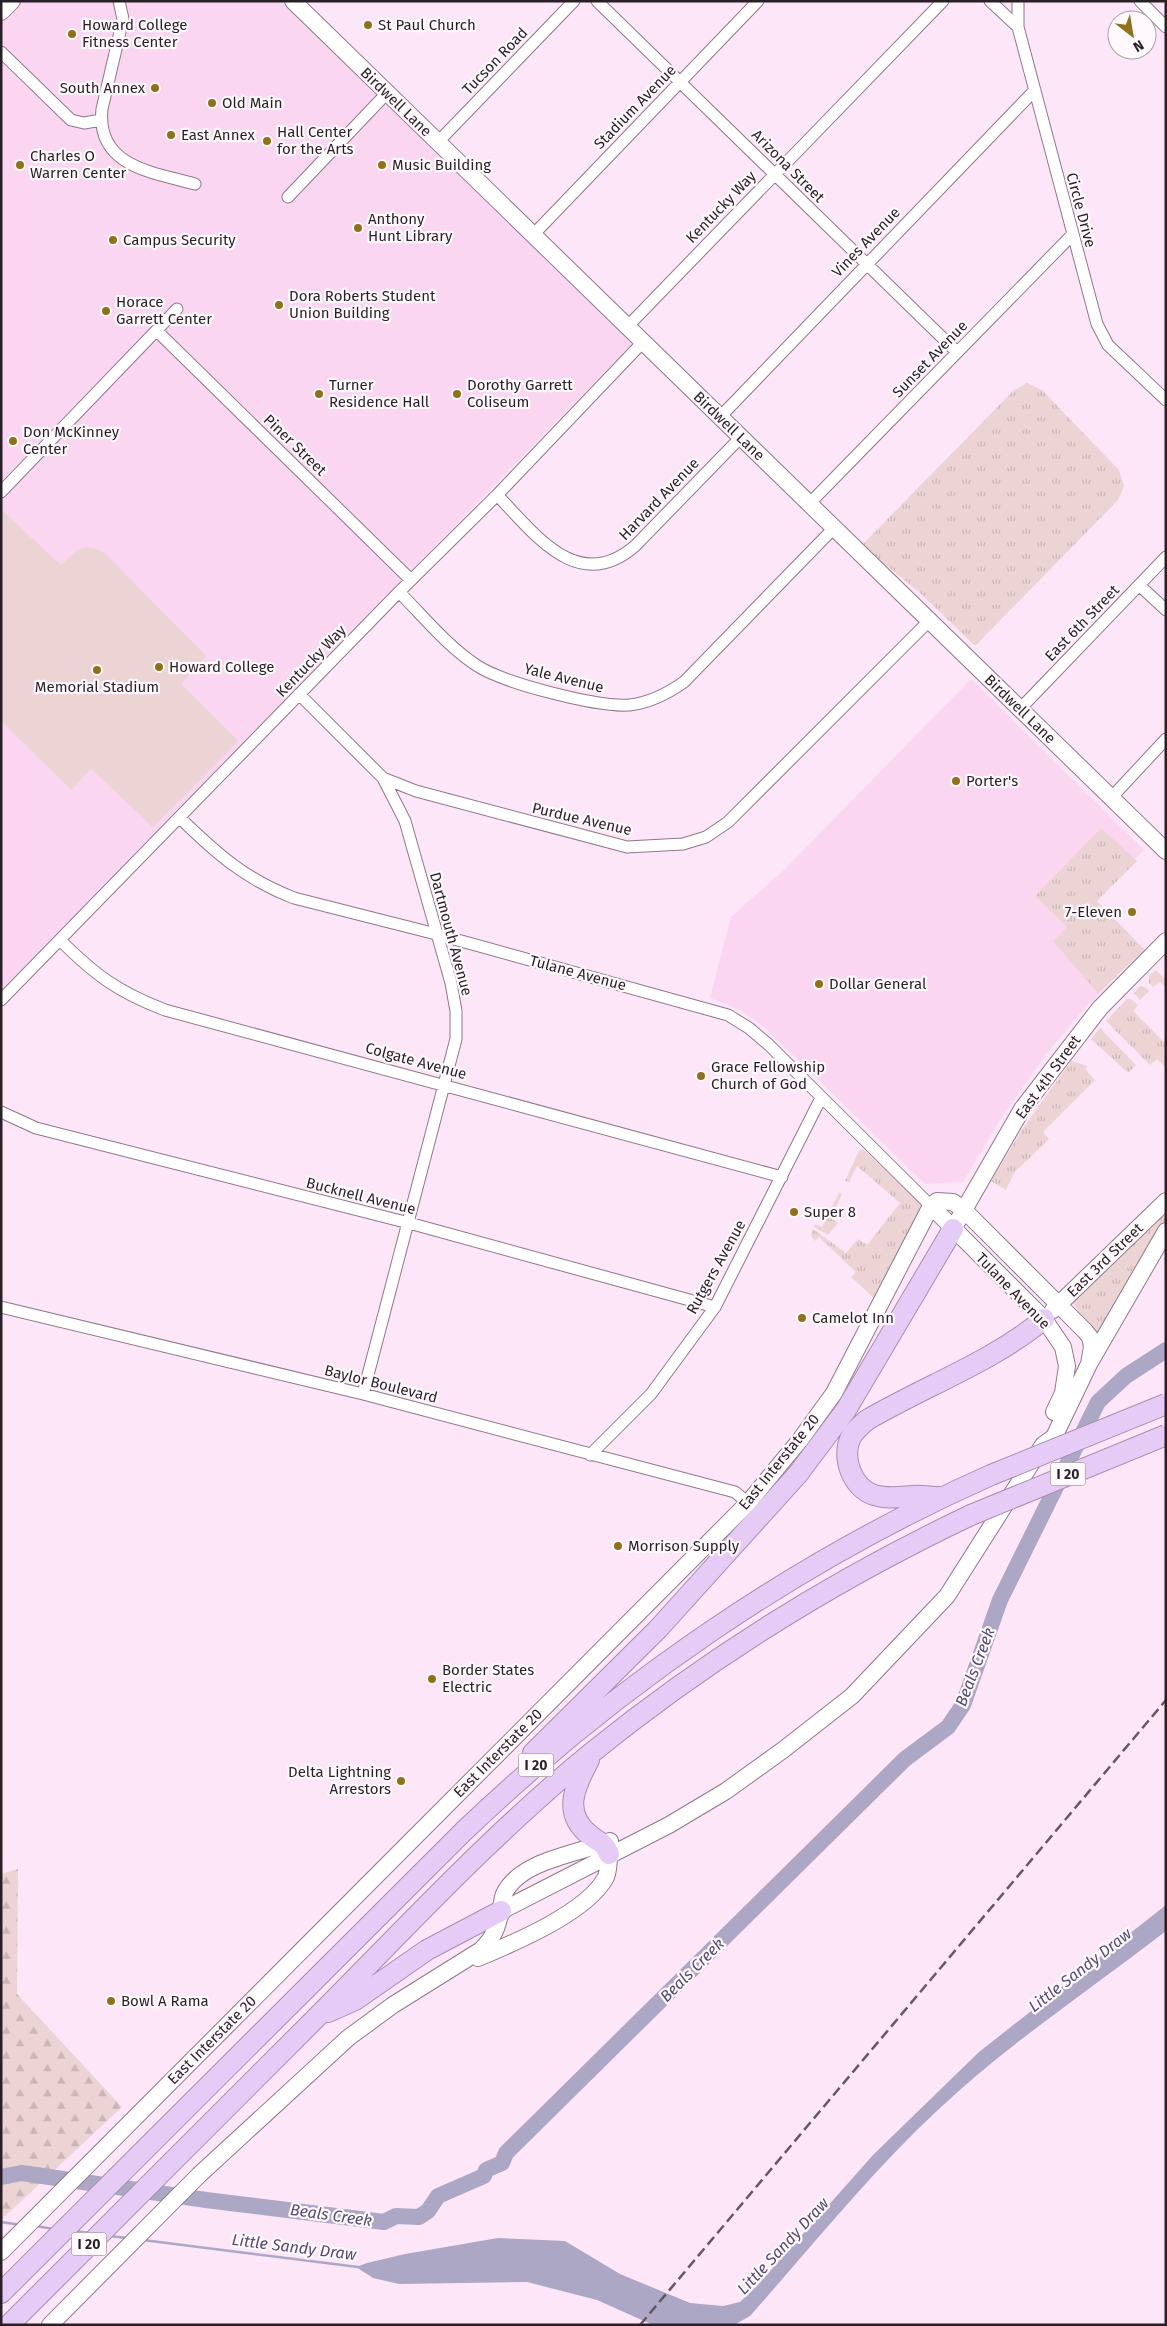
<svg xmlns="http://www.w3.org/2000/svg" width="1167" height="2326" viewBox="0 0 1167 2326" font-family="'Fira Sans',sans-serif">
	<defs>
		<pattern id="grass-tufts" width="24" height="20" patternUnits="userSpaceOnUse" patternTransform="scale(1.25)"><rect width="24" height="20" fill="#edd4d4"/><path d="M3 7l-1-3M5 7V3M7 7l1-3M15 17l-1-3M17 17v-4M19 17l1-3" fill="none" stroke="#cbb6b6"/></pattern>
		<pattern id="forest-firs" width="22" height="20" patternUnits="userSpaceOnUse" patternTransform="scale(1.25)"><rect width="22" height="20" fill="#edd4d4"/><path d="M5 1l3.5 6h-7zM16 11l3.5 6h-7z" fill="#cbb6b6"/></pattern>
	</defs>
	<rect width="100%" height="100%" fill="#fde6f7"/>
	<path fill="#fad6f1" d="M21,1h260l351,343 -631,646v-969z
		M971,679l173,171 -50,50 49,49 -65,67 -31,37 -47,67 -37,62 -38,2 -162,-158 -23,-16 -30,-12 21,-81 52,-46z"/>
	<path fill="url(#grass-tufts)" d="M1027,383l15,7 77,80 5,16 -6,14 -143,146 -57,-55 -36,-29 -19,-18 151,-154z
		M1101,828l36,33 -40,40 48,49 -47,43 -45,-52 14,-14 -32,-31z
		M1156,970l10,10v7l-6,-5 -7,5 -4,-4v-7z
		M1140,986l5,1 4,4 -9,9 -6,-7z
		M1127,999h4l7,6 -5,6 33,33v24l-9,-9 -7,6 -44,-44z
		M1100,1028l36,37 -8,8 -37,-34z
		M1071,1061l16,5 -1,4 9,10 -52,52 6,7 -35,34 -8,17 -15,-9 30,-50z
		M863,1149l59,55 1,4 -47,92 -25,-23 5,-5 -37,-35 -4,4 -4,-5 2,-7 33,24 12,-14 9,6 33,-42 -43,-37 -8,16 -4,-1 14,-30z
		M839,1193l3,1 -11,24 7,5 -10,12 -14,-8 1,-3 7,3z
		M1166,1210v15l-68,114c-4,-8 -25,-33 -25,-37z"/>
	<path fill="url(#forest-firs)" d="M18,1869l-1,125 105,113 -121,113v-346z"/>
	<path fill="#edd4d4" d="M1,509l60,56c16,-15 19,-23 43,-13l102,104 -25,28 57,57 -85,86 -62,-58 -20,21 -70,-69z"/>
	<path fill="#aba7c5" d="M1166,1905v26c-76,59 -157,112 -227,178 -69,64 -126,136 -189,207l-16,9h-81l-56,-25 -70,-18 -128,2 -26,-6 -17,-11 11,-4 38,-9 93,-16 67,3 55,33 70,29 33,3 17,-4 17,-16 116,-131 106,-103z"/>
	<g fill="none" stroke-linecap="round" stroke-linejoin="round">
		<path stroke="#aba7c5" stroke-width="2.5" d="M1,2222l20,3
			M36,2226l17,3
			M76,2231l14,2
			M110,2236l17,2
			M143,2240l215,27"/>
		<path stroke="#aba7c5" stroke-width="16" d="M1,2177l21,-4 184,27 178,22 12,-6 23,1 9,-6 10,-15 46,-20 2,-6 16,-7 4,-10 399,-394 43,-32 15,-22 37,-105 98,-198 28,-26 40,-26"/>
		<g stroke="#90778a" stroke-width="13">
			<path id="street" d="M119,1l4,18 -21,90c-6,58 51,63 93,75
				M597,1l360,351
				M990,1l28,26
				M1018,1v26l79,297 11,21 58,55
				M1140,1l26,26
				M1,52l70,68 13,3 17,-3
				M438,142l136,-141
				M288,197l99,-104
				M533,235l225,-234
				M627,327l316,-326
				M157,331l254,249
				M720,417l315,-327
				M1,492l176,-183
				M497,495c38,39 81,100 138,51l106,-109
				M809,504l263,-269
				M1139,585l27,25
				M399,592c24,24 48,54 77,73 27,18 120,42 153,40 21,-2 38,-11 55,-23l150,-154
				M299,694l84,84 33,13 211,56 56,-3 23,-7 22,-15 201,-201
				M1020,709l146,-152
				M1111,798l55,-59
				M180,818c37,36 65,61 114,80l142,36 292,81 21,13 20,17 162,161
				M60,940c35,35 58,52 105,70l617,167
				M1,1000l398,-408 98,-97 146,-153
				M1,1112l35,16 373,95 306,84
				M1,1307l362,87 372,98 13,11
				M363,1394l93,-355v-28l-5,-28 -46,-162 -22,-43
				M590,1455l61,-61 64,-87 106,-209"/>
		</g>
		<g stroke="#90778a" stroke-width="18">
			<path id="secondary" d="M293,1l873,850
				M1,12l11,-11
				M931,1206l113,113 19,28 4,19 -4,27 -9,19
				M953,1229l69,-120 78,-101 66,-67
				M1053,1310l113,-109
				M501,1911l168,-86 57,-34 57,-41 69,-54 95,-100 96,-151 11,-8 35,-73 77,-133
				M478,1958c36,-15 110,-46 128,-81 3,-8 3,-15 3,-23
				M1,2252l747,-749 52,-63 34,-47 97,-187 6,-5 16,1 11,8 121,121 5,6 2,10 -3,17
				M50,2325l149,-150 149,-137 45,-33 88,-55c13,-13 17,-23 20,-41 1,-4 1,-11 3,-15 16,-34 74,-40 106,-53"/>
		</g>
		<g stroke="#a48fae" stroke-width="22">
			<path id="highway" d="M939,1497c-8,0 -18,-2 -27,-1 -13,1 -25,3 -38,-1 -22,-7 -33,-38 -23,-58 4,-7 10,-12 16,-17 58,-34 125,-58 177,-101
				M533,1753l125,-124 140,-155 48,-64 107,-181
				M589,1760c-14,26 -28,54 2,76 10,8 12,5 18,18
				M328,2012l27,-12 72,-50 74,-39
				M1,2293l463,-462c153,-146 333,-270 527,-356
				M9,2325c102,-102 204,-204 306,-306 90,-90 176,-184 275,-265 116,-94 246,-175 381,-239"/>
		</g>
		<use href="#street" stroke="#fff" stroke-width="11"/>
		<use href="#secondary" stroke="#fff" stroke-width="16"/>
		<use href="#highway" stroke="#e6cbf7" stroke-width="20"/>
		<path stroke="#665863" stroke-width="2.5" stroke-dasharray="10 5" stroke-linecap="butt" d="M640,2325l526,-625"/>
		<g stroke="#a48fae" stroke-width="22" stroke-linecap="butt">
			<path id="highway-bridge" d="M991,1475l175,-71
				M971,1515l195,-80"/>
		</g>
		<use href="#highway-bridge" stroke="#e6cbf7" stroke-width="20"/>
	</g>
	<g fill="#917117" stroke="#fff9fd" stroke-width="2">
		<circle cx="368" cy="25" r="5"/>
		<circle cx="72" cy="34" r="5"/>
		<circle cx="155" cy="88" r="5"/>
		<circle cx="212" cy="103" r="5"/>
		<circle cx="171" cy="135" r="5"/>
		<circle cx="267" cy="141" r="5"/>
		<circle cx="20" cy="165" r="5"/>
		<circle cx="382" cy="165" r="5"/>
		<circle cx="358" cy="228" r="5"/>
		<circle cx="113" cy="240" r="5"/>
		<circle cx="279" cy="305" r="5"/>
		<circle cx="106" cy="311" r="5"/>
		<circle cx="319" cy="394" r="5"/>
		<circle cx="457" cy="394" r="5"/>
		<circle cx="13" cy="441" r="5"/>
		<circle cx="159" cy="667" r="5"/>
		<circle cx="97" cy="670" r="5"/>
		<circle cx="956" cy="781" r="5"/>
		<circle cx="1132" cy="912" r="5"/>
		<circle cx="819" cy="984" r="5"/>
		<circle cx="701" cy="1076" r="5"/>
		<circle cx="794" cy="1212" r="5"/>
		<circle cx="802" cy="1318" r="5"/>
		<circle cx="618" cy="1546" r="5"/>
		<circle cx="432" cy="1679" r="5"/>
		<circle cx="401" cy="1781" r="5"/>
		<circle cx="111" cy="2001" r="5"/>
	</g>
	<g text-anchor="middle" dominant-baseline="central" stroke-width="4.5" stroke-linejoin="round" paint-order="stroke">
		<g fill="#fff9fd" stroke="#696067" stroke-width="1">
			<rect x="1050.5" y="1462.5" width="35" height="23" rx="4"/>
			<rect x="518.5" y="1753.5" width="35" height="23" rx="4"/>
			<rect x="71.5" y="2232.5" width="35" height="23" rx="4"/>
		</g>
		<g font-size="14" font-weight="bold" fill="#291f27">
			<text x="1068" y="1474">I 20</text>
			<text x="536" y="1765">I 20</text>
			<text x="89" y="2244">I 20</text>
		</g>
		<g font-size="15" fill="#291f27" stroke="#fff9fd" text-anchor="start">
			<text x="82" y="25">Howard College<tspan x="82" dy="17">Fitness Center</tspan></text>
			<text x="378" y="25">St Paul Church</text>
			<text x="145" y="88" text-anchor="end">South Annex</text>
			<text x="222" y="103">Old Main</text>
			<text x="277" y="132">Hall Center<tspan x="277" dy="17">for the Arts</tspan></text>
			<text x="181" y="135">East Annex</text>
			<text x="30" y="156">Charles O<tspan x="30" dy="17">Warren Center</tspan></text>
			<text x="392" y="165">Music Building</text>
			<text x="368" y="219">Anthony<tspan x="368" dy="17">Hunt Library</tspan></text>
			<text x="123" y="240">Campus Security</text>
			<text x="289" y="296">Dora Roberts Student<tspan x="289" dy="17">Union Building</tspan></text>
			<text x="116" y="302">Horace<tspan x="116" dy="17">Garrett Center</tspan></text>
			<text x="329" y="385">Turner<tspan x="329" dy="17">Residence Hall</tspan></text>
			<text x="467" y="385">Dorothy Garrett<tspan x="467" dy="17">Coliseum</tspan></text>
			<text x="23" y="432">Don McKinney<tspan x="23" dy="17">Center</tspan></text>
			<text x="169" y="667">Howard College</text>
			<text x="97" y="687" text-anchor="middle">Memorial Stadium</text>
			<text x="966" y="781">Porter's</text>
			<text x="1122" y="912" text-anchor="end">7-Eleven</text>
			<text x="829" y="984">Dollar General</text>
			<text x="711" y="1067">Grace Fellowship<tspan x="711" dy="17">Church of God</tspan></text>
			<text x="804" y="1212">Super 8</text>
			<text x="812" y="1318">Camelot Inn</text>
			<text x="628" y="1546">Morrison Supply</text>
			<text x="442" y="1670">Border States<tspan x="442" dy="17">Electric</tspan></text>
			<text x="391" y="1772" text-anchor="end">Delta Lightning<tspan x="391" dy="17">Arrestors</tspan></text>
			<text x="121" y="2001">Bowl A Rama</text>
		</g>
		<g font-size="15" fill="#291f27" stroke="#fff9fd">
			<text transform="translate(495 61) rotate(-46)">Tucson Road</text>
			<text transform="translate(396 102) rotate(44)">Birdwell Lane</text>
			<text transform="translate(635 107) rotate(-46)">Stadium Avenue</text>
			<text transform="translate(788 166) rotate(45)">Arizona Street</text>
			<text transform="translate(721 207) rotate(-46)">Kentucky Way</text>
			<text transform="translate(1081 210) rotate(75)">Circle Drive</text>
			<text transform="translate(866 242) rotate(-46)">Vines Avenue</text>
			<text transform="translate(930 359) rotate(-46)">Sunset Avenue</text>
			<text transform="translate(729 426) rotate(44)">Birdwell Lane</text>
			<text transform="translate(295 445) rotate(44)">Piner Street</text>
			<text transform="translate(659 499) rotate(-46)">Harvard Avenue</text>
			<text transform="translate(1082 623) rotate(-46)">East 6th Street</text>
			<text transform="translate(311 661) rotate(-46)">Kentucky Way</text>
			<text transform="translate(564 678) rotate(14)">Yale Avenue</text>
			<text transform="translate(1020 709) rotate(44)">Birdwell Lane</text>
			<text transform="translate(582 819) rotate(13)">Purdue Avenue</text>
			<text transform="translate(451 934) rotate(75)">Dartmouth Avenue</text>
			<text transform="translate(578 973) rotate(15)">Tulane Avenue</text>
			<text transform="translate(416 1061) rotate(15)">Colgate Avenue</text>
			<text transform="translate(1048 1077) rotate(-54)">East 4th Street</text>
			<text transform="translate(361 1196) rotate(14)">Bucknell Avenue</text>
			<text transform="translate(1105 1260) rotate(-44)">East 3rd Street</text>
			<text transform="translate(716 1267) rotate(-61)">Rutgers Avenue</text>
			<text transform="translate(1013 1291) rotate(46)">Tulane Avenue</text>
			<text transform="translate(381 1384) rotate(14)">Baylor Boulevard</text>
			<text transform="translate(779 1462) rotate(-51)">East Interstate 20</text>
			<text transform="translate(498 1753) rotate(-45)">East Interstate 20</text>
			<text transform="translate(212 2040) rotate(-45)">East Interstate 20</text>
		</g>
		<g font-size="16" font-style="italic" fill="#524b78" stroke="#fff9fd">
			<text transform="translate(975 1667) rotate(-69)">Beals Creek</text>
			<text transform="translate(692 1970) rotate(-45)">Beals Creek</text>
			<text transform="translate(1080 1970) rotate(-38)">Little Sandy Draw</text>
			<text transform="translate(331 2215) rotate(8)">Beals Creek</text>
			<text transform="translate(783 2246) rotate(-47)">Little Sandy Draw</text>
			<text transform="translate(294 2247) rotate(7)">Little Sandy Draw</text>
		</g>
	</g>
	<rect width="1167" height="2326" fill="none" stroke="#291f27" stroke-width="5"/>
	<g transform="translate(1132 35) rotate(149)"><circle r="24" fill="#fff9fd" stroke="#a9a2a7"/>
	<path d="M0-4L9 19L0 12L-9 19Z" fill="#917117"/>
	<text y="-8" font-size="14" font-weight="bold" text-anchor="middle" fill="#291f27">N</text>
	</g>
</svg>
